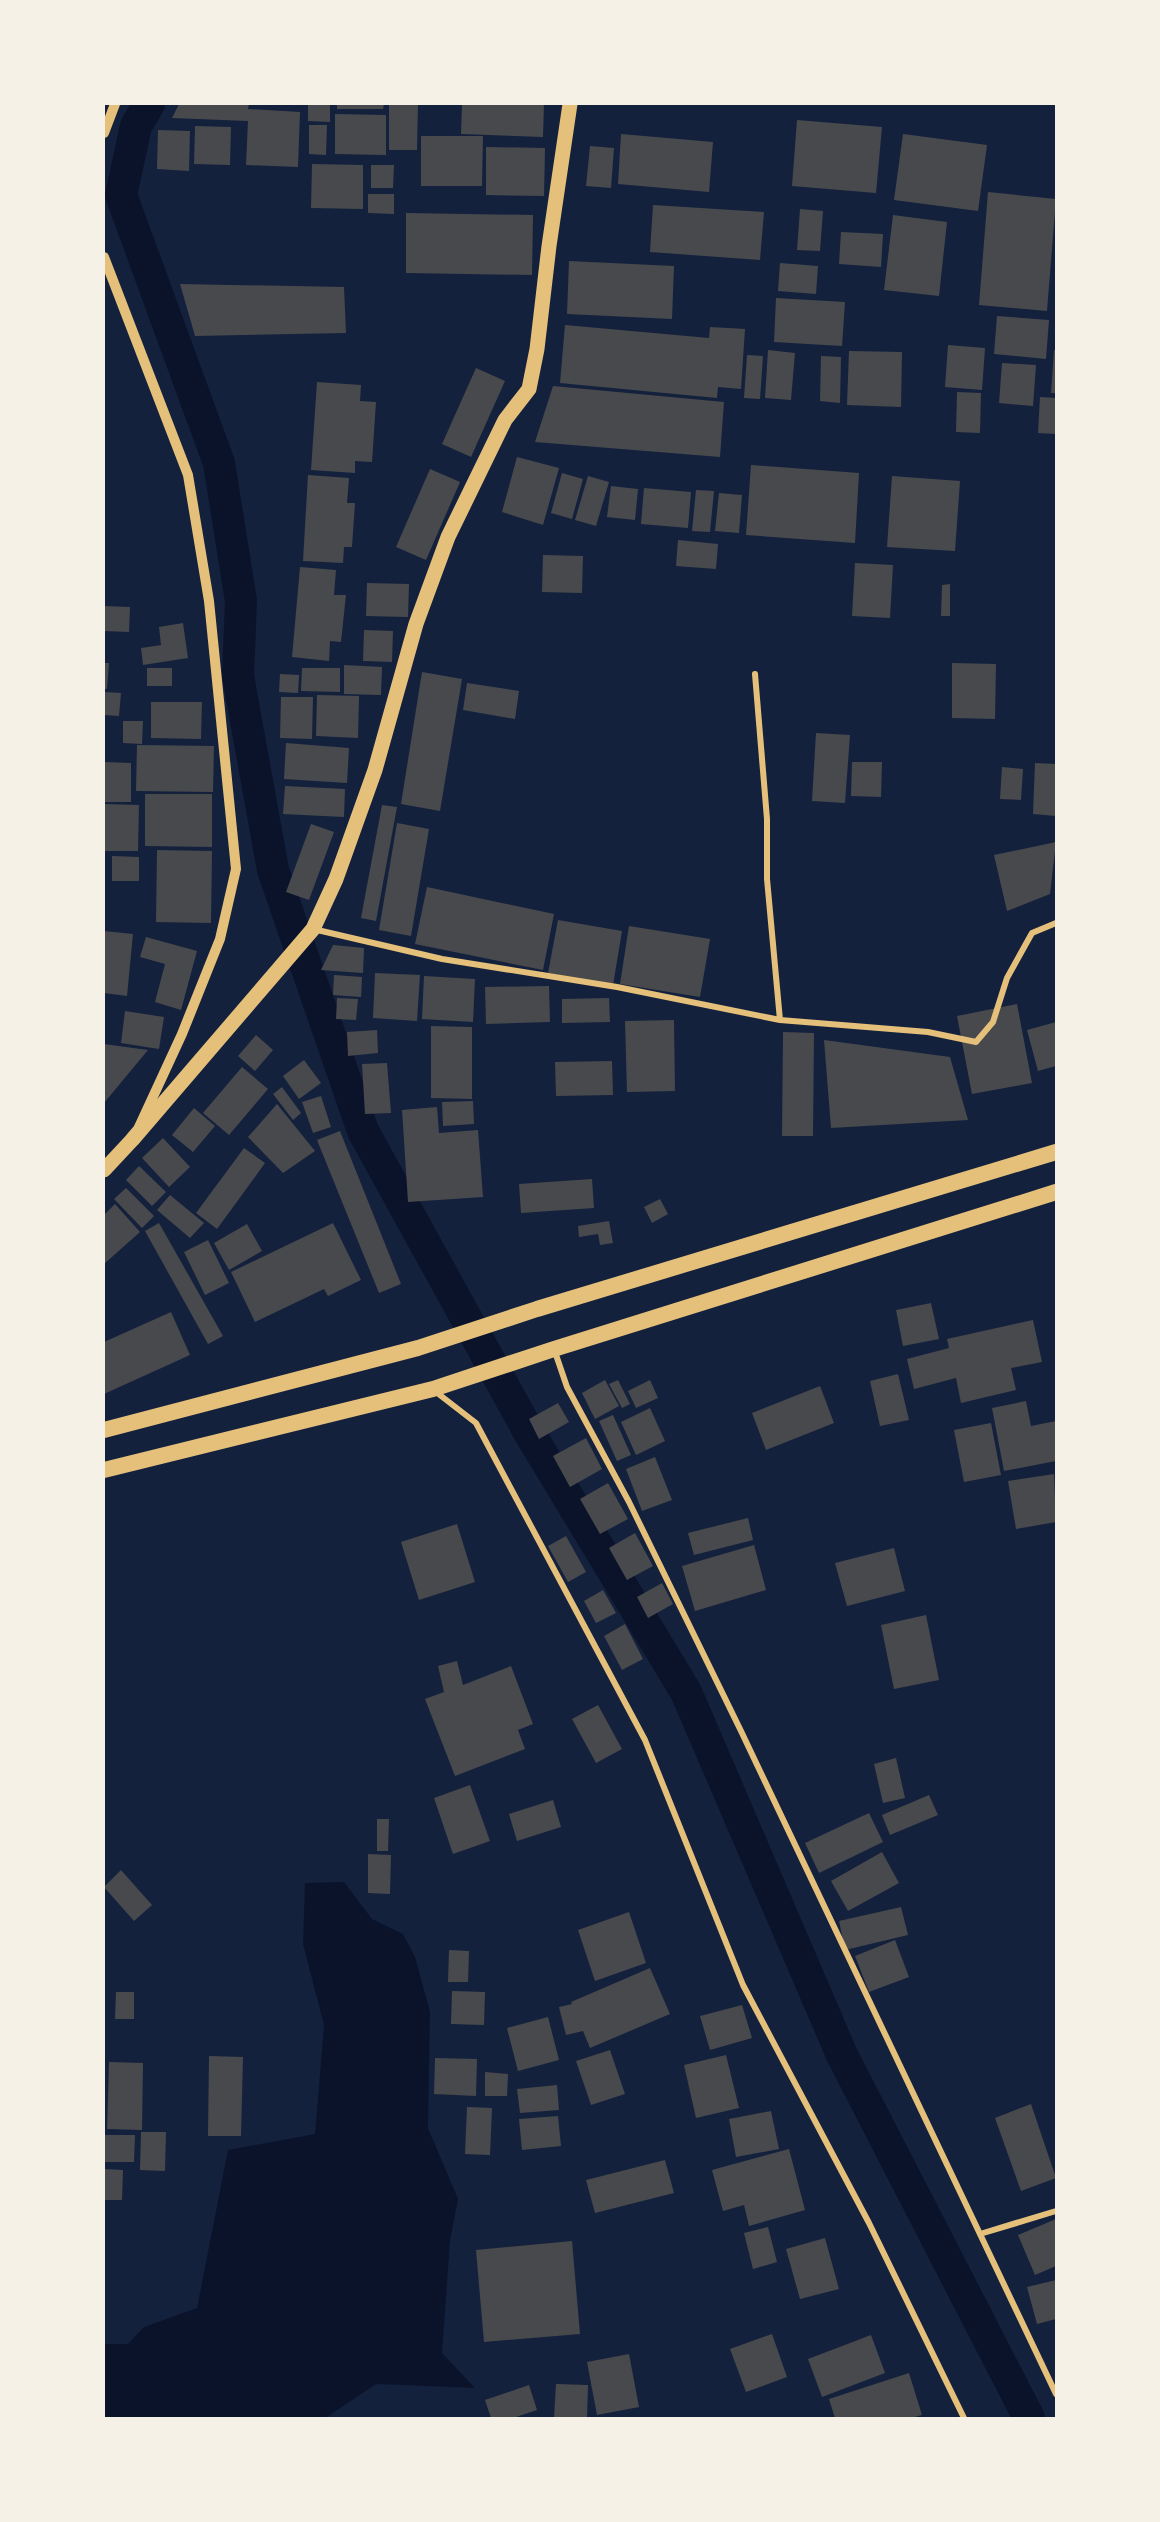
<svg xmlns="http://www.w3.org/2000/svg" width="1160" height="2522" viewBox="0 0 1160 2522" font-family="'Public Sans',sans-serif">
	<rect width="100%" height="100%" fill="#14213d"/>
	<path fill="#0b132b" d="M344,1882l28,37 31,15 12,23 15,55 -2,116 30,71 -8,42 -8,112 33,35 -99,-4 -49,33 -9,1h-214v-74h24l16,-17 53,-19 31,-158 87,-16 9,-109 -21,-81 2,-61z"/>
	<g fill="none" stroke-linecap="round" stroke-linejoin="round">
		<path stroke="#0b132b" stroke-width="32" d="M149,104l-13,22 -15,69 98,268 22,138 -3,75 35,194 90,261 167,303 156,258 156,363 187,363"/>
	</g>
	<path fill="#48494c" d="M179,104h70l-1,5 52,3 -2,55 -52,-2 2,-44 -76,-3z
		M308,104h22v18l-22,-1z
		M337,104h47l-1,5h-46z
		M389,104h29l-1,46h-28z
		M462,104h82l-1,33 -82,-3z
		M335,114l51,1v40l-51,-1z
		M797,120l85,7 -6,66 -84,-7z
		M309,125h18l-1,30 -17,-1z
		M195,126l36,1 -1,38 -36,-1z
		M158,130l32,1 -1,40 -32,-2z
		M621,134l92,8 -4,50 -91,-8z
		M903,134l84,11 -9,66 -84,-11z
		M421,136h62l-1,50h-61z
		M590,146l24,2 -3,40 -25,-2z
		M486,147l59,1 -1,48 -58,-1z
		M312,164l51,1v44l-52,-1z
		M371,165h23l-1,23h-22z
		M988,192l68,7 -9,112 -68,-6z
		M368,194h26v20l-26,-1z
		M653,205l111,7 -4,48 -110,-8z
		M800,209l23,2 -3,40 -23,-1z
		M406,213l127,2 -1,60 -126,-2z
		M893,215l54,7 -8,74 -55,-6z
		M841,232l42,2 -2,33 -42,-3z
		M569,261l105,5 -2,53 -105,-5z
		M780,263l38,3 -2,28 -38,-3z
		M180,284l164,3 2,46 -151,3z
		M776,298l69,4 -3,44 -68,-4z
		M997,316l52,4 -3,39 -52,-5z
		M565,325l144,13 1,-11 35,2 -4,60 -23,-2 -1,11 -157,-15z
		M948,345l37,3 -3,42 -37,-3z
		M768,350l27,3 -4,47 -26,-2z
		M1054,350h2v43h-5z
		M849,351l53,1 -1,55 -54,-2z
		M747,355l16,1 -3,43 -16,-1z
		M821,356l20,1 -1,46 -20,-2z
		M1002,363l34,2 -3,41 -34,-3z
		M476,368l29,13 -34,76 -29,-13z
		M317,382l44,3 -1,16 16,1 -4,60 -17,-1v12l-44,-3z
		M553,386l171,16 -4,55 -185,-15z
		M957,392l24,1 -1,40 -24,-1z
		M1040,397l16,1v36l-18,-1z
		M517,457l42,11 -16,57 -41,-13z
		M751,465l108,8 -4,70 -109,-8z
		M430,469l30,13 -34,78 -30,-13z
		M562,473l21,6 -11,40 -21,-6z
		M308,475l41,3 -2,25h8l-3,44h-8l-1,16 -40,-2z
		M588,476l21,6 -13,44 -21,-6z
		M892,476l68,5 -5,70 -68,-4z
		M611,486l27,3 -3,31 -28,-3z
		M644,488l47,4 -3,36 -47,-4z
		M696,490l18,1 -4,41 -18,-1z
		M719,493l23,2 -3,38 -24,-2z
		M678,540l40,4 -2,25 -40,-3z
		M543,555l40,1 -1,37 -40,-1z
		M855,563l38,2 -3,53 -38,-2z
		M300,567l36,3 -2,25h12l-5,47 -11,-1 -1,20 -37,-4z
		M367,583l42,1 -1,33 -42,-1z
		M950,584v32h-9l1,-31z
		M104,606l26,1 -1,25 -25,-1z
		M183,623l5,35 -45,7 -2,-17 20,-3 -2,-18z
		M364,630l29,1 -1,31 -29,-1z
		M104,663h5l-2,26h-3z
		M952,663l44,1 -1,55 -43,-1z
		M344,665l38,2 -1,28 -37,-1z
		M147,668h25v18h-25z
		M302,668h38v24l-39,-1z
		M422,672l40,7 -22,132 -39,-7z
		M280,674l19,1 -1,18 -19,-1z
		M467,683l52,8 -4,28 -52,-9z
		M104,692l17,1 -2,23 -15,-1z
		M317,695l42,1 -1,42 -42,-2z
		M281,697h32l-1,42 -32,-1z
		M151,702h51l-1,37 -50,-1z
		M123,721h20l-1,23 -19,-1z
		M816,733l34,2 -5,68 -33,-2z
		M286,743l63,5 -2,35 -63,-4z
		M137,745l77,1 -1,46 -77,-1z
		M104,762l27,1v39h-27z
		M852,762h30l-1,35 -30,-1z
		M1035,763l21,1v52l-23,-2z
		M1002,767l21,2 -2,31 -21,-1z
		M285,786l60,3 -1,28 -61,-3z
		M145,794h67v53l-67,-1z
		M104,804l35,1 -1,46h-34z
		M382,805l15,2 -21,114 -15,-3z
		M397,823l32,6 -18,107 -32,-6z
		M311,824l23,8 -25,68 -23,-8z
		M1056,842l-6,52 -43,17 -13,-56z
		M157,850l55,1 -1,72 -55,-1z
		M112,856l27,1v24h-27z
		M427,887l127,27 -11,56 -128,-26z
		M558,920l64,11 -9,54 -65,-12z
		M629,926l81,13 -10,58 -80,-13z
		M104,931l29,3 -6,62 -23,-3z
		M146,937l51,14 -16,59 -26,-8 10,-38 -25,-7z
		M333,945l31,3 -1,25 -42,-3z
		M375,973l45,2 -3,46 -44,-3z
		M334,975l28,2 -1,20 -28,-2z
		M424,976l51,3 -2,43 -51,-3z
		M549,986l1,36 -64,2 -1,-37z
		M337,998l21,1 -2,21 -20,-1z
		M609,998l1,24 -48,1v-24z
		M1017,1004l15,79 -60,11 -15,-78z
		M125,1011l39,6 -5,32 -38,-6z
		M674,1020l1,71 -48,1 -2,-71z
		M1056,1022v44l-18,5 -11,-41z
		M431,1026l41,1v72l-41,-1z
		M377,1030l1,23 -30,3 -1,-24z
		M783,1032l31,1 -1,103h-31z
		M256,1035l17,15 -18,21 -17,-15z
		M824,1040l126,17 18,63 -137,8z
		M104,1044l44,6 -44,53z
		M304,1060l17,23 -22,16 -16,-23z
		M612,1061l1,34 -57,1 -1,-34z
		M387,1063l4,50 -26,1 -3,-50z
		M242,1067l26,22 -39,46 -26,-22z
		M282,1087l19,26 -8,7 -20,-26z
		M321,1096l10,31 -18,6 -11,-31z
		M473,1101l1,23 -31,2 -1,-24z
		M277,1104l38,47 -32,22 -35,-36z
		M437,1107l2,26 39,-3 5,67 -75,5 -6,-92z
		M194,1108l21,18 -22,26 -21,-17z
		M340,1131l61,153 -22,9 -62,-153z
		M163,1138l27,29 -21,20 -27,-29z
		M244,1148l21,15 -48,66 -21,-16z
		M139,1166l27,26 -14,14 -26,-26z
		M592,1179l2,29 -73,5 -2,-29z
		M126,1188l28,28 -12,12 -28,-29z
		M170,1195l34,28 -14,15 -33,-28z
		M660,1199l8,15 -16,9 -8,-16z
		M115,1204l25,28 -36,32v-49z
		M609,1221l4,22 -13,2 -2,-11 -19,3 -1,-11z
		M159,1223l64,113 -15,8 -63,-113z
		M333,1223l28,57 -33,16 -4,-7 -69,33 -24,-50z
		M247,1224l15,27 -33,19 -15,-27z
		M208,1240l21,43 -24,12 -21,-43z
		M931,1303l8,36 -36,7 -7,-36z
		M171,1312l19,43 -86,39v-52z
		M1033,1320l9,42 -31,6 5,22 -55,13 -5,-25 -42,11 -7,-30 42,-11 -2,-9z
		M898,1374l11,46 -29,6 -10,-45z
		M605,1380l14,26 -24,13 -13,-26z
		M618,1380l12,24 -8,4 -13,-24z
		M650,1380l8,18 -22,10 -8,-17z
		M820,1386l14,37 -68,27 -14,-37z
		M1026,1401l5,25 25,-5v40l-52,10 -12,-63z
		M558,1403l11,19 -30,17 -10,-20z
		M650,1408l15,33 -29,14 -15,-33z
		M613,1415l18,40 -14,6 -18,-40z
		M991,1423l10,52 -37,7 -10,-52z
		M586,1438l16,31 -32,18 -17,-31z
		M655,1457l17,43 -30,11 -16,-42z
		M1054,1474l2,48 -40,7 -8,-48z
		M608,1483l20,36 -28,15 -20,-35z
		M748,1518l5,22 -59,15 -6,-22z
		M457,1524l18,58 -56,18 -18,-58z
		M635,1533l18,33 -26,14 -18,-32z
		M566,1536l20,36 -18,10 -20,-36z
		M754,1545l12,45 -71,21 -13,-45z
		M894,1548l11,43 -58,15 -12,-43z
		M662,1583l11,21 -25,14 -11,-21z
		M603,1590l13,23 -20,10 -12,-22z
		M926,1615l13,65 -45,9 -13,-64z
		M625,1624l18,35 -21,11 -18,-34z
		M457,1661l6,24 48,-19 22,58 -15,6 7,19 -70,27 -30,-77 19,-7 -6,-26z
		M598,1705l24,44 -26,14 -24,-44z
		M896,1758l9,40 -22,5 -9,-39z
		M470,1785l20,56 -37,13 -19,-56z
		M929,1795l9,20 -48,20 -8,-20z
		M553,1800l8,27 -44,14 -8,-27z
		M869,1813l14,29 -64,31 -14,-30z
		M377,1819h12l-1,32h-11z
		M882,1852l17,31 -51,28 -17,-30z
		M368,1854l23,1 -1,39 -22,-1z
		M121,1870l31,35 -18,16 -30,-34z
		M901,1907l7,28 -63,15 -6,-29z
		M629,1912l17,51 -51,18 -17,-51z
		M895,1940l14,37 -40,15 -14,-36z
		M449,1950l20,1 -1,31h-20z
		M650,1968l20,46 -80,34 -7,-17 -17,4 -7,-28 13,-3 -1,-2z
		M452,1991l33,1 -1,33 -33,-1z
		M116,1992h18v27h-19z
		M742,2005l10,33 -42,12 -10,-34z
		M548,2017l11,43 -41,11 -11,-43z
		M610,2050l15,44 -34,11 -15,-44z
		M726,2055l13,53 -43,10 -12,-53z
		M209,2056l34,1 -2,79h-33z
		M435,2058l42,1 -1,37 -42,-2z
		M109,2062l34,1 -1,67 -35,-1z
		M485,2072l23,2 -1,22h-22z
		M557,2085l2,25 -39,3 -3,-24z
		M1031,2104l25,74 -35,13 -26,-73z
		M467,2107l25,1 -2,47 -25,-1z
		M771,2111l8,38 -43,8 -7,-38z
		M558,2116l3,30 -39,4 -3,-31z
		M141,2132h25l-1,39 -25,-1z
		M104,2135h31l-1,27h-30z
		M789,2149l16,61 -56,16 -5,-21 -21,6 -11,-41z
		M665,2160l9,33 -79,20 -9,-33z
		M104,2169l19,1 -1,30h-18z
		M1056,2219v47l-21,9 -17,-40z
		M768,2227l9,35 -24,7 -9,-36z
		M825,2238l14,51 -39,10 -14,-50z
		M572,2241l8,93 -96,8 -8,-92z
		M1056,2280v39l-19,5 -10,-37z
		M772,2334l15,43 -41,15 -16,-43z
		M871,2335l14,38 -63,24 -14,-38z
		M629,2354l10,53 -42,8 -10,-53z
		M909,2373l13,42 -11,3h-76l-6,-19z
		M556,2384l32,1 -1,33h-33z
		M529,2385l8,25 -24,8h-22l-6,-18z"/>
	<g fill="none" stroke-linecap="round" stroke-linejoin="round">
		<path stroke="#e5c07b" stroke-width="6" d="M755,674l12,145v60l13,141
			M313,929l129,30 175,28 163,33 148,12 48,10 17,-20 14,-44 25,-45 24,-10
			M554,1349l13,38 62,115 112,229 315,663
			M436,1392l40,31 169,317 98,245 126,238 95,195
			M980,2234l76,-23"/>
		<path stroke="#e5c07b" stroke-width="10" d="M104,133l11,-29
			M104,257l84,218 21,126 27,268 -16,70 -38,95 -43,93"/>
		<path stroke="#e5c07b" stroke-width="15" d="M104,1170l28,-30 181,-211 23,-50 39,-109 41,-146 32,-87 57,-117 24,-31 8,-40 12,-103 21,-142"/>
		<path stroke="#e5c07b" stroke-width="16" d="M104,1430l314,-82 119,-39 519,-157
			M104,1470l329,-81 121,-40 502,-157"/>
	</g>
	<rect width="1160" height="2522" fill="none" stroke="#f6f1e7" stroke-width="210"/>
</svg>
